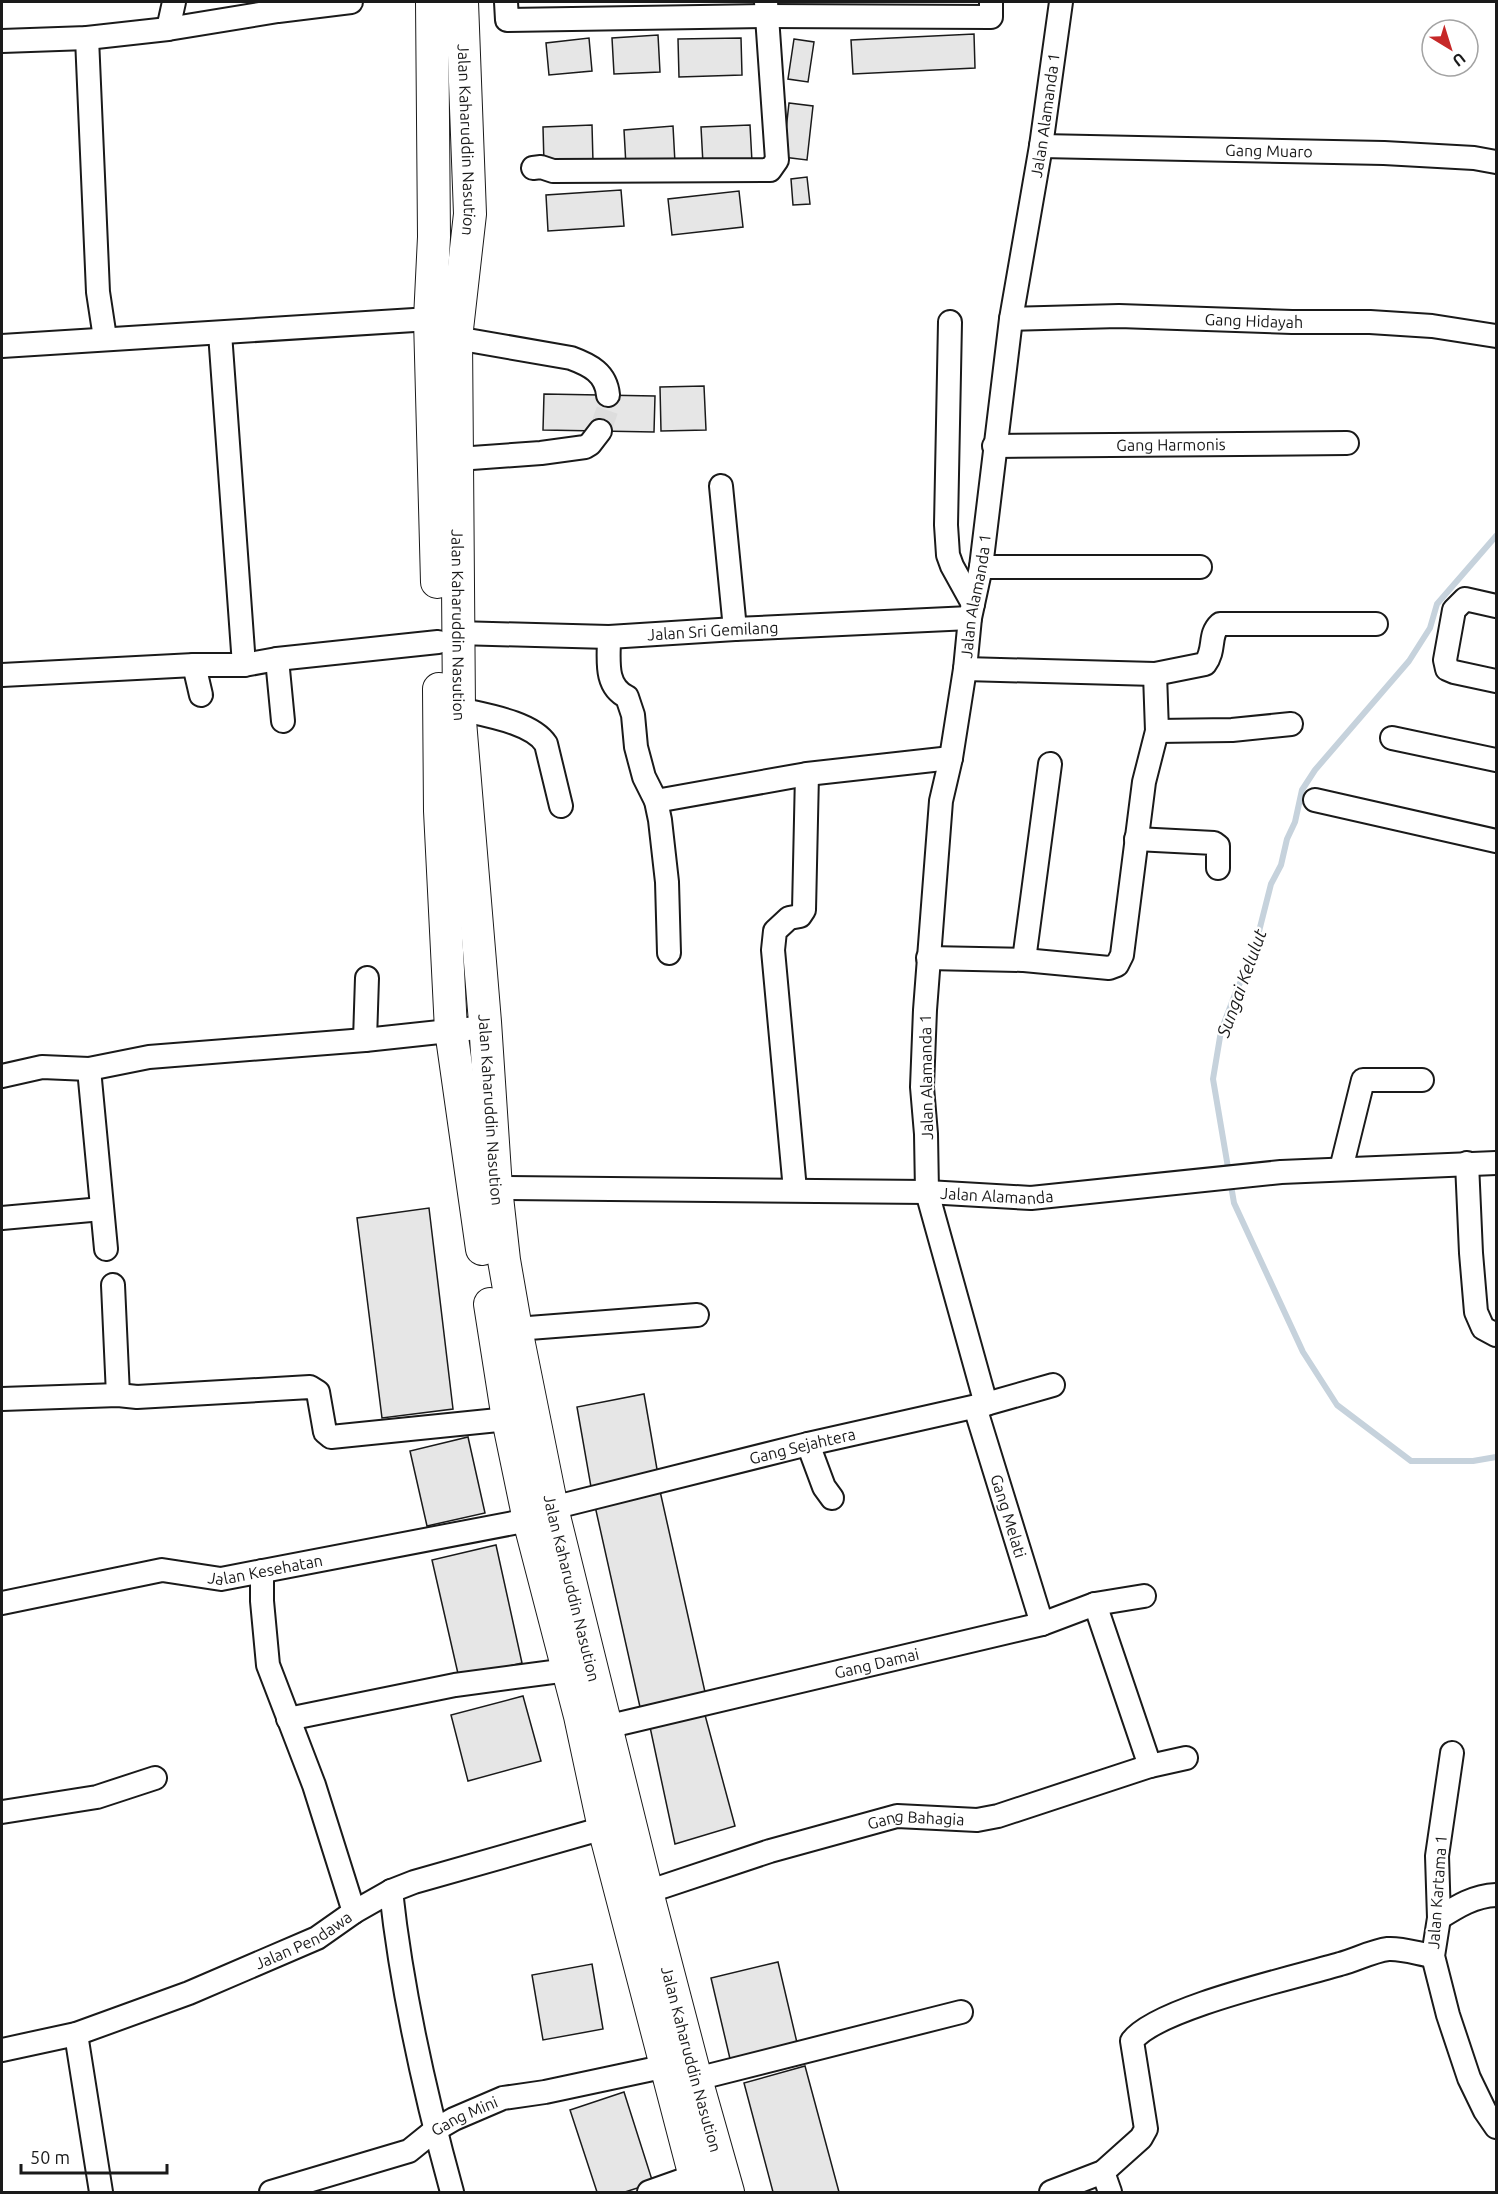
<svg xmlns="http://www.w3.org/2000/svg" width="1498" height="2194" viewBox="0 0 1498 2194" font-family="Ubuntu,sans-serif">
	<rect width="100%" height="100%" fill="#fff"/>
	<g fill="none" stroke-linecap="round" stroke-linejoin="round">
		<path stroke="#c6d2dc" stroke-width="6" d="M1496,536l-59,68 -7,24 -21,33 -94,109 -13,20 -7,32 -8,17 -6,26 -10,19 -19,75 -15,30 -16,42 -8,48 21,124 69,149 34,53 74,56h62l23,-4"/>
	</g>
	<path fill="#e6e6e6" stroke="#1a1a1a" stroke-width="1.5" d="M974,34l1,34 -122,6 -2,-34z
		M658,35l2,37 -46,2 -2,-36z
		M589,38l3,33 -43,4 -3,-32z
		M741,38l1,37 -63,2 -1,-38z
		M794,39l20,3 -6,40 -20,-3z
		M789,103l24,3 -6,54 -24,-3z
		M592,125l1,37 -49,2 -1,-37z
		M750,125l2,37 -49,2 -2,-37z
		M673,126l2,37 -49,3 -2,-36z
		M807,177l3,27 -17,1 -2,-26z
		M621,190l3,36 -76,5 -2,-36z
		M739,191l4,36 -71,8 -4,-36z
		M704,386l2,44 -45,1 -1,-44z
		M544,394l111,2 -1,36 -111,-2z
		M429,1208l24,201 -71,9 -25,-200z
		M644,1394l14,81 -67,12 -14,-80z
		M468,1437l17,76 -58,13 -17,-75z
		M660,1491l45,201 -65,15 -45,-201z
		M496,1545l26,118 -63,15 -27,-118z
		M523,1696l18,65 -73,20 -17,-66z
		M705,1715l30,111 -60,18 -25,-117z
		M778,1962l20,85 -67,16 -20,-85z
		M592,1964l11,65 -60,11 -11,-65z
		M805,2066l34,126h-66l-29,-109z
		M624,2092l29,91 -28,9h-28l-27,-82z"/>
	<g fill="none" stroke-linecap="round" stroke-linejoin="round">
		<path stroke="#ddd" stroke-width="22" stroke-dasharray="22 11" stroke-linecap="butt" d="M600,431l8,-23v-13"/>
		<g stroke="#1a1a1a" stroke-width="26">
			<g id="minor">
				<path d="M506,2l1,18 259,-4 225,1v-15"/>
				<path d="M168,29l6,-27"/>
				<path d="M87,38l11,254 7,46"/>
				<path d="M2,41l85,-3 81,-9 110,-18 73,-9"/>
				<path id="s1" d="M1041,146l343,7 90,5 22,4"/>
				<path d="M533,168l8,-1 12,4 217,-1 7,-10 -11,-158"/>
				<path id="s2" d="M1011,319l108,-3 173,6h78l62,4 64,10"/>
				<path d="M950,322l-4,203 2,30 4,11 21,38"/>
				<path d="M220,333l24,332"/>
				<path d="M456,338l115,20c19,7 35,15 37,37"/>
				<path d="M2,346l428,-27"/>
				<path id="s3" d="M994,446l353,-3"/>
				<path d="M458,459l83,-6 44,-6 5,-3 10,-13"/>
				<path d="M721,486l14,143"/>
				<path d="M981,567h219"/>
				<path d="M1496,606l-31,-7 -11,11 -9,50 2,9 7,3 42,9"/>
				<path id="s4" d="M457,633l152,4 126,-8 235,-11"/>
				<path d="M609,637c0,22 -5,49 18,60l6,18 3,32 8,30 12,24 4,19 7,62 2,71"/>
				<path d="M277,659l6,62"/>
				<path d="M194,665l7,30"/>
				<path d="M965,669l190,5 50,-10c11,-15 3,-29 15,-40h156"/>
				<path d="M2,675l192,-10h50l33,-6 161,-17"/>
				<path d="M459,709c25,6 73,13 87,35l15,62"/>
				<path d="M1157,731l75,-1 59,-6"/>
				<path d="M1392,738l104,22"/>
				<path d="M1315,800l181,41"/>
				<path d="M656,801l151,-27 144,-16"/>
				<path d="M1136,839l78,4 4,3v22"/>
				<path d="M928,958l96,2 85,8 8,-3 5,-10 22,-173 13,-51 -2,-57"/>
				<path d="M1024,960l26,-196"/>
				<path d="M365,1040l2,-62"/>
				<path d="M89,1069l17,180"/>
				<path d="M2,1076l40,-9 47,2 60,-12 216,-17 121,-13"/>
				<path d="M1467,1163l4,90 5,59 7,16 13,7"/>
				<path d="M1341,1169l22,-89h59"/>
				<path id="s5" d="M496,1188l431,4 104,6 250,-26 215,-9"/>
				<path d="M795,1190l-22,-240 2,-19 14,-13 11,-2 4,-6 3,-136"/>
				<path d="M2,1218l100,-9"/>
				<path d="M113,1285l5,110"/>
				<path d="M516,1329l181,-14"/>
				<path d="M2,1399l116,-4 19,2 173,-10 8,5 7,40 6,5 177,-18"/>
				<path id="s6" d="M986,1404l-59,-212 -1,-58 -4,-47 3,-77 16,-209 10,-43 14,-89 5,-51 11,-51 30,-248 30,-173 20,-144"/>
				<path id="s7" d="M975,1407l67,217"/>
				<path d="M808,1444l16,43 8,11"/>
				<path id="s8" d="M552,1508l256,-64 178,-40 67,-19"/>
				<path d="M262,1571v30l6,64 46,120 40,127"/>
				<path id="s9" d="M2,1603l160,-33 59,9 308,-59"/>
				<path d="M1095,1604l55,162"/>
				<path d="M288,1719l167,-34 113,-15"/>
				<path id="s10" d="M606,1727l436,-103 53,-20 49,-8"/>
				<path d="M1452,1753l-15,103 2,62 -6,38 15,59 21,63 16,33 11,16"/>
				<path d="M2,1812l95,-15 58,-19"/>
				<path d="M391,1891c11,102 34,203 61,301"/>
				<path id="s11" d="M647,1892l123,-41 127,-35 80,4 21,-4 152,-50 36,-8"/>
				<path d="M1439,1918c19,-12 35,-22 57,-23"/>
				<path d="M76,2034l25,158"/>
				<path id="s12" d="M2,2050l74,-16 113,-41 128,-55 37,-26 37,-21 23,-9 190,-54"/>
				<path d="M696,2079l265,-67"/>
				<path d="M1103,2172l7,20"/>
				<path id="s13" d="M271,2192l138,-41 26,-21 19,-11 49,-21 42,-6 122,-26"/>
				<path d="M649,2192l45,-16"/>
				<path d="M1051,2192l52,-20 38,-34 5,-9 -14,-88c24,-33 165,-64 208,-77 16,-4 32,-13 48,-15 14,-1 31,5 45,7"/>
			</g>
		</g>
		<g stroke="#1a1a1a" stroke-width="34">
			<g id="highway">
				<path d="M432,2l2,235 -4,82 7,263"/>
				<path id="s14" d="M462,2l8,212 -14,124 3,371 26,313 11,166 8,72 12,69 36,179 95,384 49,187 32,113"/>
				<path d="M439,689l1,122 11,219 31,219"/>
				<path d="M490,1304l18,115 21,101 51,196 24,112 95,364"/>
			</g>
		</g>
		<use href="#minor" stroke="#fff" stroke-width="22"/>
		<use href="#highway" stroke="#fff" stroke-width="32"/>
	</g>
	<g text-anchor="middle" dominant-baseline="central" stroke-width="4.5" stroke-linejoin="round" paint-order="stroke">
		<g font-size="16" fill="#1a1a1a" stroke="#fff">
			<text stroke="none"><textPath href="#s6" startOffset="1306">Jalan Alamanda 1</textPath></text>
			<text stroke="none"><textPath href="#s14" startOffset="138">Jalan Kaharuddin Nasution</textPath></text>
			<text stroke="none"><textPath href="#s1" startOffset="228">Gang Muaro</textPath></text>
			<text stroke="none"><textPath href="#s2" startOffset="243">Gang Hidayah</textPath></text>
			<text stroke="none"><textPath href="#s3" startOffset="177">Gang Harmonis</textPath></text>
			<text stroke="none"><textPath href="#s6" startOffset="820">Jalan Alamanda 1</textPath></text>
			<text stroke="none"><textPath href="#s14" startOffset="624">Jalan Kaharuddin Nasution</textPath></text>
			<text stroke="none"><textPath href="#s4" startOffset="256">Jalan Sri Gemilang</textPath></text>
			<text transform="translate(926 1077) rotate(-91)">Jalan Alamanda 1</text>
			<text stroke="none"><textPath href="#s14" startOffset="1110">Jalan Kaharuddin Nasution</textPath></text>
			<text stroke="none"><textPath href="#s5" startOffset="501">Jalan Alamanda</textPath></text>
			<text stroke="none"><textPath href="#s8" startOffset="258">Gang Sejahtera</textPath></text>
			<text stroke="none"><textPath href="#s7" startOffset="114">Gang Melati</textPath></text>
			<text stroke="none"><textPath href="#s9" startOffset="268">Jalan Kesehatan</textPath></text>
			<text stroke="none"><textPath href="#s14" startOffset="1596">Jalan Kaharuddin Nasution</textPath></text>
			<text stroke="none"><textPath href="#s10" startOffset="278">Gang Damai</textPath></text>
			<text stroke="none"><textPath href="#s11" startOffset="280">Gang Bahagia</textPath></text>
			<text transform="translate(1437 1892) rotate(-86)">Jalan Kartama 1</text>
			<text stroke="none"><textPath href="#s12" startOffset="322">Jalan Pendawa</textPath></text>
			<text stroke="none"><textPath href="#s14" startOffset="2082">Jalan Kaharuddin Nasution</textPath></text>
			<text stroke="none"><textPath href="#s13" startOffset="210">Gang Mini</textPath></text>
		</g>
		<g font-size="18" font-style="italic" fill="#1a1a1a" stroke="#fff">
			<text transform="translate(1241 983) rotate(-70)">Sungai Kelulut</text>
		</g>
	</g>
	<rect width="1498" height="2194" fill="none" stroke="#1a1a1a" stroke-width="6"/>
	<g transform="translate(1450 48) rotate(142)"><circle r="28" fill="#ffffff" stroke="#a3a3a3" stroke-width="1.5"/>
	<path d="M0-4.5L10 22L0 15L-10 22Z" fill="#c62828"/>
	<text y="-9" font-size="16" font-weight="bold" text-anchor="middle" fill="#1a1a1a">U</text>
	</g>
	<path d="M21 2164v9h146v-9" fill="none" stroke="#1a1a1a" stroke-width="3"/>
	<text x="30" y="2164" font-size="18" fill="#1a1a1a" stroke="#ffffff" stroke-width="4.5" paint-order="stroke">50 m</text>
</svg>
